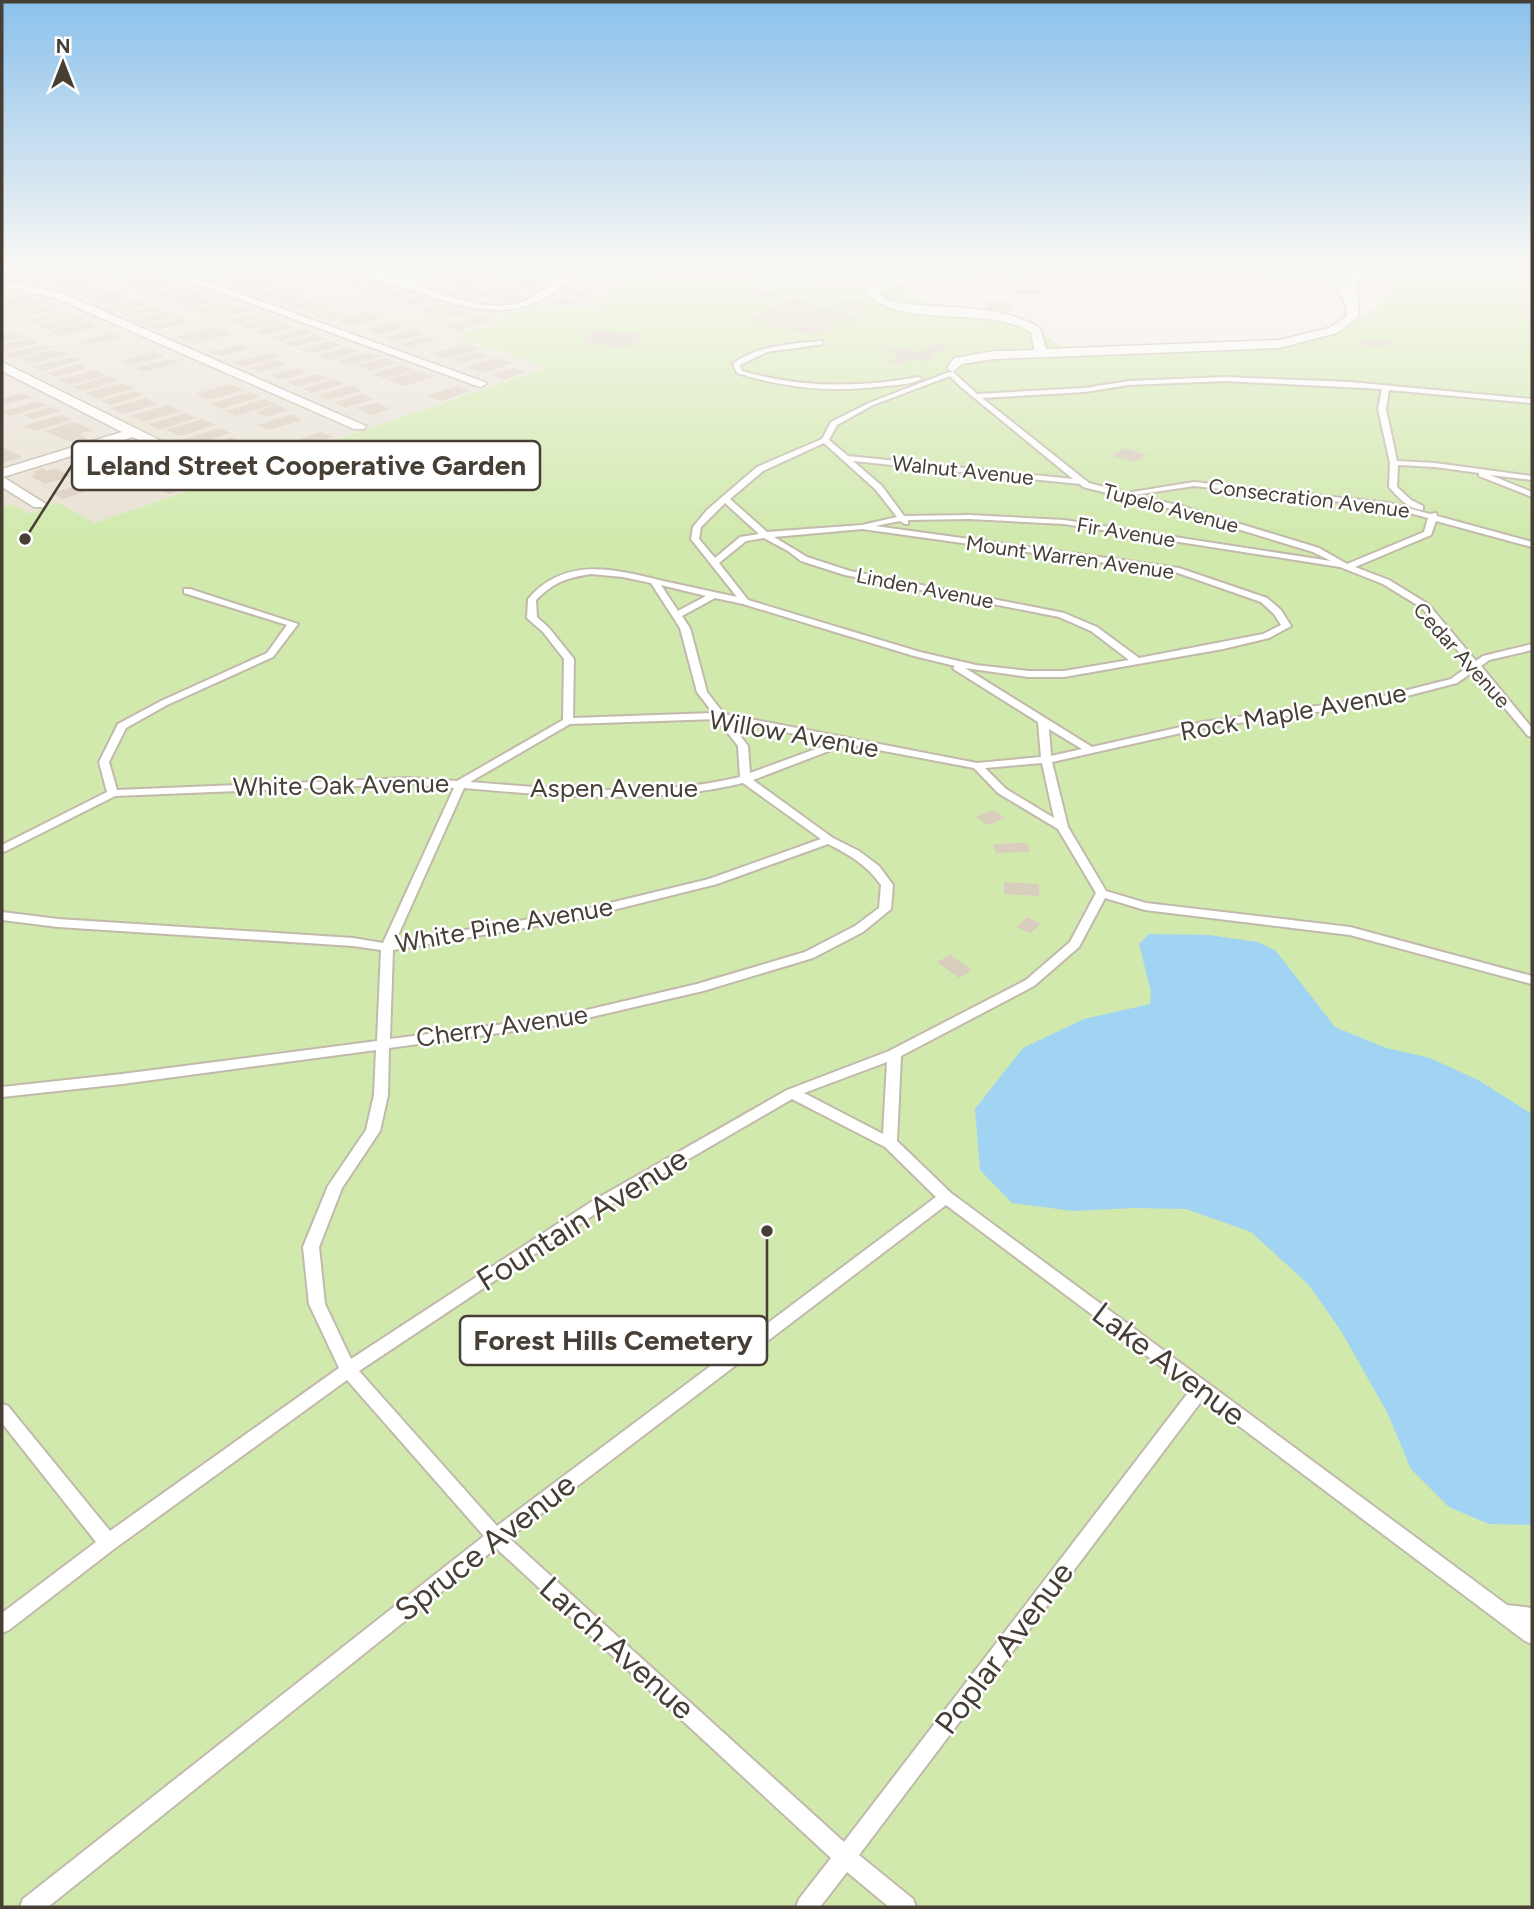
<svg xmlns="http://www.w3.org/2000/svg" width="1534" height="1909" viewBox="0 0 1534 1909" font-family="Figtree,sans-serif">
	<rect width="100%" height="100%" fill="#f4efe6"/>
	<path fill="#e8e1d4" d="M33,267l22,3 7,-3h453l124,13 -2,4 -18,1 -24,25 -57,-6 -35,9 2,4 -4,5 17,33 30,11 -453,157 -38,-20 -27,11 -18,-10 -10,3v-224l4,-2 -4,-3z"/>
	<path fill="#d1e9ad" d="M515,267h142l-18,13z
		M1394,267h138v1640h-1530v-1400l10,-3 18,10 27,-12 38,21 452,-156 -91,-30 45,-15 4,-5 -3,-4 15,-1 21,-8 57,6 24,-25 61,-4 226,8 11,11 111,25 39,24 225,-11 51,-7 39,-28 7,-10z"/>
	<path fill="#a0d4f2" d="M1149,934l60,1 49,7 18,9 59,76 51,21 44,10 50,23 52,33v411l-43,-1 -40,-17 -38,-38 -24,-57 -46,-81 -33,-47 -57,-52 -65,-23 -52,-1 -61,3 -61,-8 -32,-33 -5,-61 48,-61 61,-29 66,-15 1,-12 -12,-48z"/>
	<path fill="#d9cdbe" d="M92,267h19v1l-19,7 -10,-4z
		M128,267l11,3 -36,8 -5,-2 5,-1 -4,-1z
		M31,269l13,2 -24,9 -13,-2z
		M237,271l11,4 -27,7 -11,-3z
		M446,271l14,4 -15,8 -19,-2z
		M525,271l20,2 -8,5 -20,-2z
		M50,272l12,2 -23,9 -13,-2z
		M143,272l8,3 -34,8 -5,-2z
		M71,274l11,3 -24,9 -14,-2z
		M979,274h20l2,7h-21z
		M1060,276l24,1 -1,3h4l-1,4 -33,-2z
		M155,277l9,3 -31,8 -9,-4z
		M253,277l11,3 -28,7 -10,-3z
		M472,277l11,4 -15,8 -22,-2z
		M88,278l11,3 -28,9 -12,-3z
		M357,278l14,4 -15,5 -14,-4z
		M517,279l24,3 -9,6 -19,-2 5,-3 -6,-1z
		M952,279l3,4 -29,1 -3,-4z
		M270,281l9,3 -29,8 -10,-3z
		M167,282l9,3 -29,7 -9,-3z
		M375,283l15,5 -18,5 -9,-3 6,-4h-3z
		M101,285l8,3 -30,7 -8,-3z
		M287,286l10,4 -29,8 -11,-3z
		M182,287l9,4 -30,7 -9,-4z
		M824,287l10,2 12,2 -3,3 -23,-2z
		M574,289l18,2 -6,3 6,1 -5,3 -26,-5z
		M1014,289h25l2,5h-25z
		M111,290l16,10 -24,5 -20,-9z
		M398,290l13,4 -18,5 -10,-3z
		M483,290l15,1 -8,6 -21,-3z
		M751,290l4,-1 23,3 -5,6 -28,-2z
		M195,292l10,4 -30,7 -9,-4z
		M27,294l9,3 -34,10v-6z
		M292,294l10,3 -19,6 -10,-4z
		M504,294l16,2 -4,2 5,1 -5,3 -21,-3z
		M416,296l15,5 -18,5 -11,-3z
		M211,297l9,4 -30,7 -9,-4z
		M559,298l18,2 -7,5 -19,-2z
		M794,298l14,4 -6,2 60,13 -10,5 -7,-2 -6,3 5,1 -17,5 5,1 -7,3 -10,2 -69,-16z
		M40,299l9,4 -37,9 -9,-4z
		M305,299l12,4 -17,5 -12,-4z
		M845,299l22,2 -5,9 -23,-2z
		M139,300l9,4 -32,8 -9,-4z
		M225,302l10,4 -31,7 -9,-4z
		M986,302l25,1 3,9 -28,-3z
		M436,303l16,5 -21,5 -10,-3z
		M322,304l11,4 -18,5 -11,-4z
		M52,305l9,3 -38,10 -9,-4z
		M157,306l8,3 -35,9 -9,-4z
		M240,307l10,4 -30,8 -10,-4z
		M456,309l16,5 -26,4 -9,-3z
		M337,310l11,3 -21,7 -11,-4z
		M63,311l9,3 -38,10 -9,-4z
		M163,312l10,5 -30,7 -10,-4z
		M368,312l15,6 -31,9 -18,-7z
		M255,313l10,4 -30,7 -10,-4z
		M75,316l10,4 -39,10 -9,-4z
		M481,316l12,4 -37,11 -12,-5z
		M180,318l9,4 -33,8 -8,-4z
		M271,318l10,4 -31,8 -10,-4z
		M88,321l10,5 -38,10 -11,-5z
		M284,323l11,4 -30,8 -11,-4z
		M393,323l12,4 -25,8 -13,-5z
		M214,327l7,3 -13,3 15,-2 8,3 -38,10 -18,-7z
		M300,329l11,4 -31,8 -10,-4z
		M411,329l12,5 -29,8 -11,-4z
		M596,330l48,5 -17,13 -48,-6z
		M15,332l10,5 -23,5v-7z
		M112,333l9,4 -36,9 -8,-4z
		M315,335l10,4 -30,8 -11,-4z
		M423,337l15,2 -27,9 -11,-4z
		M28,338l10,5 -36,9v-7z
		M1377,339l14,4 -15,5 -18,-4z
		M330,341l11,4 -30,9 -11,-5z
		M935,343l14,3 -8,5 5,1 -9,1 -8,4 5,1 -7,4 -18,-3 -10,6 -11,-3 12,-7 -19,-6 14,-2 25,5z
		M242,344l9,4 -31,8 -10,-4z
		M465,344l14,5 -33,10 -14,-5z
		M41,345l13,2 -41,12 -9,-5z
		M347,347l12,4 -30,9 -12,-4z
		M53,350l16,4 -34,9 -11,-3 2,-3z
		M154,351l11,5 -34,9 -11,-4z
		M476,352l11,4 -22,7 -11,-4z
		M270,353l9,4 -36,10 -10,-5z
		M365,353l16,3 -31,10 -13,-5z
		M73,357l7,3 -38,11 -10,-4z
		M385,358l12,5 -27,8 -13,-5z
		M497,358l15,5 -30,10 -15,-6z
		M170,359l9,3 -35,10 -9,-4z
		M276,360l10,4 -26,8 -10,-4z
		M79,364l8,4 -32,9 -9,-4z
		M401,365l14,5 -29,9 -14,-5z
		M297,368l9,5 -25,7 -9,-5z
		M513,368l12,4 -22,8 -10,-6z
		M95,370l11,5 -37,10 -11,-5z
		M418,371l15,6 -30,9 -15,-6z
		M317,374l11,4 -30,9 -11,-5z
		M109,376l9,5 -37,10 -9,-4z
		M334,379l11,5 -33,9 -10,-4z
		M123,383l13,5 -38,11 -13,-6z
		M230,384l14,6 -27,8 -11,1 -10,-5z
		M353,385l8,6 -32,9 -10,-5z
		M457,386l14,5 -30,10 -15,-5z
		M135,391l9,4 -34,10 -9,-4z
		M250,392l10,5 -40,12 -11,-5z
		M22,393l9,4 -26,8 -3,-2v-4z
		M362,394l12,5 -29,9 -11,-5z
		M146,398l13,6 -37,10 -12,-6z
		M265,399l11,5 -40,12 -11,-5z
		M38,401l10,4 -38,11 -8,-4z
		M376,403l14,6 -19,6 -15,-7z
		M168,405l13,6 -38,11 -13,-6z
		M277,405l11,5 -21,7 -11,-5z
		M51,407l9,4 -27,8 -9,-4z
		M186,413l11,5 -38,12 -11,-6z
		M292,414l10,6 -33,10 -12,-5z
		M61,415l11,5 -38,11 -11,-5z
		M202,419l14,6 -36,11 -14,-6z
		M75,422l17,8 -13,4 9,5 -14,4 -30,-12z
		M219,428l12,5 -41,13 -12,-5z
		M321,432l12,5 -27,9 -12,-5z
		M231,437l11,5 -38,12 -10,-4z
		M2,447l20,10 -20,6z
		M1124,448l23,7 -13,7 -22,-6z
		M43,468l4,3 9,-3 15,8 -26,8 -15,-8 7,-2 -4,-2z
		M89,482l10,5 -36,12 -11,-6z
		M188,482l7,4 -26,8 -9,-4z
		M993,810l12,8 -17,7 -12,-8z
		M1027,843l3,9 -34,1 -3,-9z
		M1004,882l35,2v12l-35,-2z
		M1027,917l14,7 -11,9 -14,-6z
		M950,955l22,15 -13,8 -22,-16z"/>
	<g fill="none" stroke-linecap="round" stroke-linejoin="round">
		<g stroke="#c2b9ab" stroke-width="4">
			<path id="service" d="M821,341l2,1v2l-56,8 -27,13 2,6c58,17 117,17 177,6l3,2c-10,5 -25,6 -37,7 -51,7 -100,2 -148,-13l-4,-9c24,-19 58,-20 88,-23z
				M949,372h4l24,22 108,-6 44,-7 96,-4 125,5 182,17v4l-143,-13 -3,19 11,52 38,2 97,13v4l-42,-5 42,17v5l-53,-21v-3l-44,-6 -37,-2 -1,22 14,13 12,6v4c-15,-1 -25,-13 -34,-23l1,-24 -12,-54 4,-20 -157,-8 -96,4 -44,7 -103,6 107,85 37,10 68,-11 195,21 41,11 6,-1 1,3 95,26v5l-96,-26 -5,14 -76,32 34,13 39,24 48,57 7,-5 49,-12v6l-43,10 -8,6 51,62v9l-4,-1 -54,-65 -17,12 -77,20 -177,25 -151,34 16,65 38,64 40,12 204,24 182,49v8l-182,-49 -205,-25 -40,-12 -26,49 -45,39 -133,70 -4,85 54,52 556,412 25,3v36l-7,-3 -322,-242 -344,456 54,44 3,8h-27l-42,-35 -27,35h-24l3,-8 32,-41 -335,-310 -448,359h-28l3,-8 461,-363 -137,-156 -233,169 -105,81 -7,3v-20l94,-71 -94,-119v-19l6,2 102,125 229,-163 -30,-64 -6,-57 25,-61 38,-56 8,-35 2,-45 -254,34 -120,13v-10l120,-13 255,-33 4,-91 -28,-4 -295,-19 -56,-7v-8l56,7 295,19 30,5 71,-155 -44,-4 -295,12 -109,55 -4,1v-7l105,-53 -8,-30 19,-38 43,-23 106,-48 20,-28 -103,-32v-4h6l108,35 -25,33 -106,48 -41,23 -17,34 8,28 293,-12 47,3 106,-61 1,-61 -21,-27 -16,-14 1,-19c37,-43 86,-30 135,-18 25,5 49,11 74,16l-46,-58 2,-12 14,-17 50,-43 65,-28 9,-17 38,-19zM950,376l11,11 112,92 -225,-23 -19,-16 8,-15 36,-20zM824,443l52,47 21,27 -35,8 -95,7 -37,-33 33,-28zM853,461l227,23 3,3 92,23 138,42 18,9 -267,-41 -95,-5 -65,1 -22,-30zM1194,486l194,21 40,11 -4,14 -77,32 -28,-16 -138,-42 -47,-11zM725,503l34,31 -19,3 -25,21 -16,-19 2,-12zM969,519l95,5 276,43 43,17 39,24 48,57 -19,14 -71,18 -177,25 -111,25 -127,-79 63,9h36l159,-28 46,-11 22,-12 -10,-16 -14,-12 -88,-30 -304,-42 25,-5 5,3h3v-4zM862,529l316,44 83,29 13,12 7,11 -18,9 -124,24 -42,-31 -33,-14 -214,-42 -43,-14 -33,-20zM764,538l24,13 13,10 44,14 214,42 32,14 38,29 -65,11h-36l-52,-6 -56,-13 -172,-52 -29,-37 27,-22zM591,574l32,3 28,6 29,45 17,64 16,21 -140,5 1,-59 -25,-31 -12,-11 -1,-17c18,-18 30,-22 55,-26zM661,585l45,11 -28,15zM715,598l28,6 171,52 41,10 -2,2 2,2 83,52 3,35 -64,6 -253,-49 -17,-22 -17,-64 -8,-12zM717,719l21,27 2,31c-88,21 -181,12 -270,5l100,-58zM729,721l106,21 -85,31 -2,-27zM1049,729l33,20 -31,7zM847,744l127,24 24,25 60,36 38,64 -26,49 -44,38 -137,71 -102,39 -196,112 -240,157 -26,-55 -6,-57 23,-59 38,-57 8,-36 1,-47 168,-23 146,-34 110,-33 50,-26 28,-23 2,-24 -14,-19 -20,-15 -26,-13 -80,-58zM1042,763l12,55 -48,-29 -21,-21zM743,783l78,56 -112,40 -132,32 -182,31 69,-154c93,8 188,17 279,-5zM828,844c22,11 39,21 53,41l-2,23 -24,18 -50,26 -108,32 -140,33 -167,22 3,-89 184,-31 140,-35zM887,1062l-4,72 -79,-41zM792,1099l93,48 51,50 -439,329 -138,-155 242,-161zM946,1205l245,184 -347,453 -335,-304z"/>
		</g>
		<g stroke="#c2b9ab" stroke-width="3">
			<path id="minor" d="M151,267h16l320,116 -6,4 -4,-1z
				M346,267h17l40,13 23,-13h13l-26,17c32,10 78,31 112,17 15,-7 27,-19 40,-28l9,2c-53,55 -108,34 -172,12 -17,-6 -41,-10 -56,-20z
				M935,267h18l-76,25 7,6 15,5c46,6 100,0 141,25l6,21 233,-9 50,-12 18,-12c0,-25 -20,-33 -36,-49h12l24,20 9,-20h10l-9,20 2,30 -22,16 -58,15 -284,11 -33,5 -9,8 -6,-4 7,-10 41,-7 39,-1 -3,-18c-47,-28 -133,-1 -166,-41l9,-7z
				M2,280l63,14 301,132 -2,3h-10l-296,-130 -56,-13z
				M2,362l220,109 2,3 -2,3h-10l-79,-40 -130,40 43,27 -2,3h-10l-32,-20v-18l120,-37 -120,-61z"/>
		</g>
		<use href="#service" fill="#fff" fill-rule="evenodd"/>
		<use href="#minor" fill="#fff" fill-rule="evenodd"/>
	</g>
	<linearGradient id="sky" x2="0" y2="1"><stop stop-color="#8bc1ec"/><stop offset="0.5" stop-color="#faf8f4"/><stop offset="1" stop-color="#faf8f4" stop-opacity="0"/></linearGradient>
	<rect width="1534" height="535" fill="url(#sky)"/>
	<g text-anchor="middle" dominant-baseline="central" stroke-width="5" stroke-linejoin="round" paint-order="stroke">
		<g font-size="21" fill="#473f35" stroke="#fff">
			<text transform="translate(963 470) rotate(6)">Walnut Avenue</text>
			<text transform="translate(1309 498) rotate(7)">Consecration Avenue</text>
			<text transform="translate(1171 508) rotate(15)">Tupelo Avenue</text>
			<text transform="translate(1126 532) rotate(9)">Fir Avenue</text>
			<text transform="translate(1070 557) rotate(8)">Mount Warren Avenue</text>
			<text transform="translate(925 588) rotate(11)">Linden Avenue</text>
			<text transform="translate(1462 655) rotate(48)">Cedar Avenue</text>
		</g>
		<g font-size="26" fill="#473f35" stroke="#fff">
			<text transform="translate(1293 712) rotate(-10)">Rock Maple Avenue</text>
			<text transform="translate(794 734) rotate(10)">Willow Avenue</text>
			<text transform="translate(341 785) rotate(-1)">White Oak Avenue</text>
			<text x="614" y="788">Aspen Avenue</text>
			<text transform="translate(504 925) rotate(-10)">White Pine Avenue</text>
			<text transform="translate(502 1026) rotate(-8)">Cherry Avenue</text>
		</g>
		<g font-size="32" fill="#473f35" stroke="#fff">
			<text transform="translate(582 1219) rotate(-32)">Fountain Avenue</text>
			<text transform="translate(1169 1364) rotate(37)">Lake Avenue</text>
			<text transform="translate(485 1547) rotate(-38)">Spruce Avenue</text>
			<text transform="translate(617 1648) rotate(42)">Larch Avenue</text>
			<text transform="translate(1004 1648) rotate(-53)">Poplar Avenue</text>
		</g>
	</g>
	<path fill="none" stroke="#473f35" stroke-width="2.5" d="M25 539L72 465M767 1231L767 1340"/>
	<g fill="#473f35" stroke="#fff" stroke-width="2.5">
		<circle cx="25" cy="539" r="7"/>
		<circle cx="767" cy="1231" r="7"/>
	</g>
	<g fill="#fff" stroke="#473f35" stroke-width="2.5">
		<rect x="72" y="441" width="468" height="49" rx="7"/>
		<rect x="460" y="1316" width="307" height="49" rx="7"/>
	</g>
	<g font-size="28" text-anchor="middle" font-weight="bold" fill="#473f35">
		<text x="306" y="475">Leland Street Cooperative Garden</text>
		<text x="613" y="1350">Forest Hills Cemetery</text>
	</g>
	<rect width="1534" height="1909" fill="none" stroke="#473f35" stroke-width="7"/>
	<g transform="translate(63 63)" stroke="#ffffff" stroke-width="5" paint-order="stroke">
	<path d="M0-5L12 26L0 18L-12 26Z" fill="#473f35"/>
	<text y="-10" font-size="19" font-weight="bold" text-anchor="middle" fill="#473f35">N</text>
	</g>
</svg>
